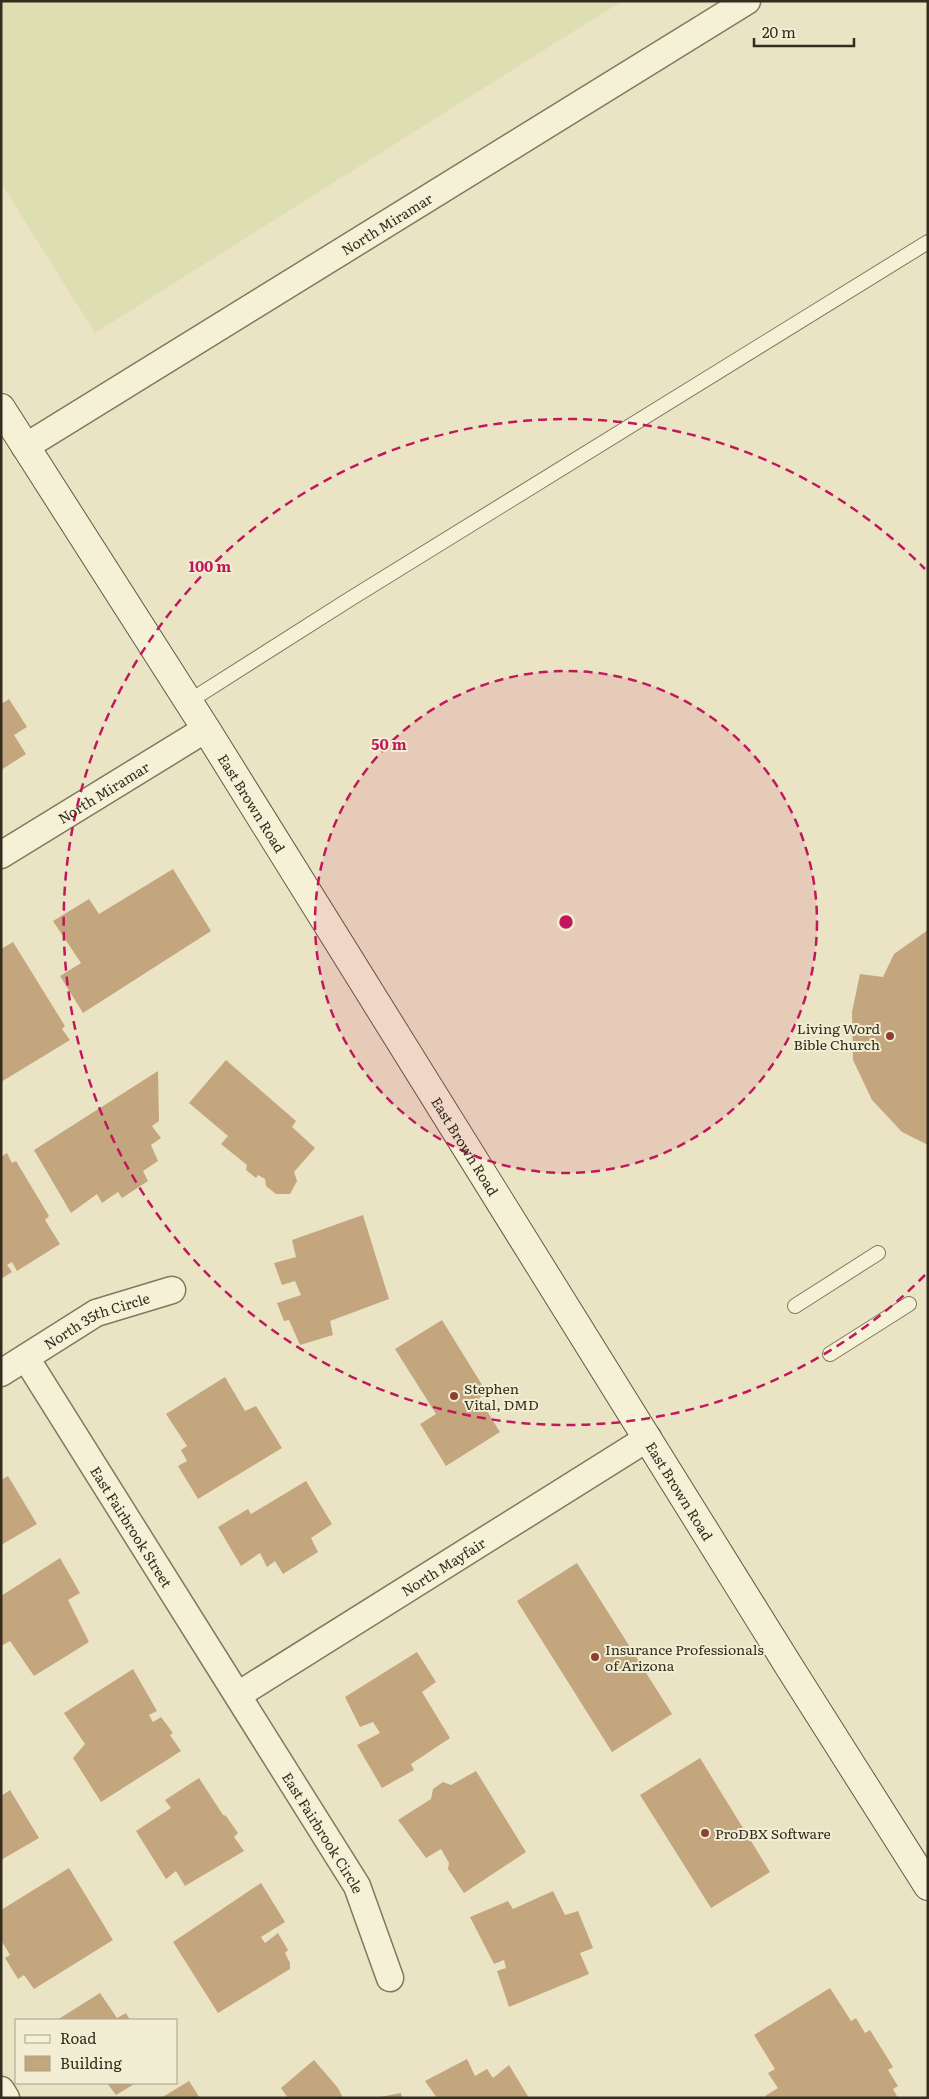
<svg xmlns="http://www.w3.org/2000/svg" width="929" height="2099" viewBox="0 0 929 2099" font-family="Literata,serif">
	<rect width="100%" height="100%" fill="#eae4c5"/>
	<path fill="#dedeb3" d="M1,1h621l-527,332 -94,-150z"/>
	<path fill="#c4a67e" d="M9,699l18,28 -13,8 12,19 -25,16v-69l2,2z
		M173,869l38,62 -128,82 -23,-37 21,-13 -28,-42 36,-22 10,15z
		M928,930v215l-26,-13 -30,-32 -19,-40 -1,-48 8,-38 23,3 11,-23z
		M13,942l52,84 -3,3 8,11 -69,42v-133z
		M226,1060l70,61 -4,6 23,21 -21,24 3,9 -7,13h-14l-10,-8 -1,-7 -7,-4 -2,3 -10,-8 1,-5 -26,-21 7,-8 -39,-33z
		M158,1071l1,50 -7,5 9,12 -10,7 7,16 -15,10 5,10 -26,17 -4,-6 -16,11 -5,-9 -26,19 -37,-63z
		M7,1153l5,10 4,-2 33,55 -4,4 15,24 -43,27 -5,-9 -5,3 5,7 -11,7v-122z
		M363,1215l26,84 -59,22 3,14 -33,10 -11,-25 -5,1 -7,-18 24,-8 -6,-14 -13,4 -8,-22 22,-6 -4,-17z
		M442,1320l45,73 -8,5 21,34 -54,34 -26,-42 16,-10 -41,-65z
		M225,1377l20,34 11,-5 26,42 -84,51 -20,-33 9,-5 -6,-11 6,-4 -21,-32z
		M8,1476l29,48 -36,21v-65z
		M306,1481l26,43 -21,14 7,14 -35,22 -8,-13 -8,6 -7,-14 -19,13 -23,-39 30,-18 3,5z
		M60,1558l20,35 -12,7 21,42 -55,34 -24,-35 -9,5v-50z
		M577,1563l95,151 -60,38 -95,-151z
		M417,1652l19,30 -14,10 28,46 -39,26 3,6 -32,18 -25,-43 23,-12 -7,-11 -13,5 -15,-30z
		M133,1669l24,42 -8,4 4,7 8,-5 12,16 -3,2 11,16 -80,51 -28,-44 12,-14 -21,-31z
		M700,1758l70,114 -59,36 -71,-113z
		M476,1771l50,81 -62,41 -16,-24 1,-6 -8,-14 -15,9 -28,-38 33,-21 2,-10 10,-7 8,3z
		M199,1778l24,37 3,1 12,17 -4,4 10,14 -59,35 -9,-15 -10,8 -30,-48 35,-23 -6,-8z
		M10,1790l29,48 -38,22v-64z
		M69,1868l44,72 -79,49 -10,-14 -6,4 -13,-21 5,-3 -9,-15v-30z
		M261,1883l24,39 -24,15 4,6 13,-10 10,17 -3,3 5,10v6l-72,44 -45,-71z
		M553,1891l12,24 13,-4 15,37 -13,5 9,21 -80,33 -12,-36 9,-3 -2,-8 -10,4 -24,-47 38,-16 5,8z
		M830,1988l21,33 5,-3 9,15 5,-3 23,37 -5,3 10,16 -5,3 5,9h-131l-2,-2 13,-8 -10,-15 7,-4 -21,-34z
		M100,1993l17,25 9,-5 4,7h-73z
		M467,2059l8,17 12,-7 6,9 16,-13 20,33h-92l-12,-17z
		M314,2060l24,28 5,10h-55l-7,-10z
		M189,2081l11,17h-39z
		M107,2083h29l-20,12z
		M401,2093l1,5h-22v-1z"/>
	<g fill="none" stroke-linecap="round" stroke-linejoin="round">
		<g stroke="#83775d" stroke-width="16">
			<path id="service" d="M188,702l162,-103 578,-357
				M795,1306l83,-53
				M830,1354l79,-50"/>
		</g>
		<g stroke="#83775d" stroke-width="29">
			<g id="minor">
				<path id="s1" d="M25,447l722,-446"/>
				<path id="s2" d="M1,855l205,-126"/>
				<path id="s3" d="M26,1358l331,528 33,92"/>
				<path id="s4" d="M1,1373l95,-60 76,-23"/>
				<path id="s5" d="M238,1695l410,-257"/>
				<path d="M1,2090l5,8"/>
			</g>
		</g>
		<g stroke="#645840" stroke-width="30">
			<g id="secondary">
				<path id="s6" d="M1,408l205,321 584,939 138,218"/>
			</g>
		</g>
		<use href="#service" stroke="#f5f1d7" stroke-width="14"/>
		<use href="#minor" stroke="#f5f1d7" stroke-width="26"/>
		<use href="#secondary" stroke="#f5f1d7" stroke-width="28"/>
	</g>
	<circle cx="566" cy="922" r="251" fill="#c2185b" fill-opacity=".12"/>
	<g fill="none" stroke="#c2185b" stroke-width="2.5" stroke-dasharray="9 6">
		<circle cx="566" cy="922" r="251"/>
		<path d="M925 1275A503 503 0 1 1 925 569"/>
	</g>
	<g fill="#8c4032" stroke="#f2eed3" stroke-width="2">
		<circle cx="890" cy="1036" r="5"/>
		<circle cx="454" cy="1396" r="5"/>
		<circle cx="595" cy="1657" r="5"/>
		<circle cx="705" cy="1833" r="5"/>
	</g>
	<g text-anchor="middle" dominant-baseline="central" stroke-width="4" stroke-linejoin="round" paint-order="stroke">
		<g font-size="14" fill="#342d1f" stroke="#f2eed3">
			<text stroke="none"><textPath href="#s1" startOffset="425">North Miramar</textPath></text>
			<text stroke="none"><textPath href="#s2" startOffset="120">North Miramar</textPath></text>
			<text stroke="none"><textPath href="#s6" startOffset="468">East Brown Road</textPath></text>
			<text stroke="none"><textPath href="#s6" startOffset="872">East Brown Road</textPath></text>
			<text stroke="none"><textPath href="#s4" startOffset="110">North 35th Circle</textPath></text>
			<text stroke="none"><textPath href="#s6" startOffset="1278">East Brown Road</textPath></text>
			<text stroke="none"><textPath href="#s3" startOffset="199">East Fairbrook Street</textPath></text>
			<text stroke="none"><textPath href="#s5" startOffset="242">North Mayfair</textPath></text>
			<text stroke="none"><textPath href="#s3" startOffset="560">East Fairbrook Circle</textPath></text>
		</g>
		<g font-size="14" fill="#342d1f" stroke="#f2eed3" text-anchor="start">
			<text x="880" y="1028" text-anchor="end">Living Word<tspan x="880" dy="16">Bible Church</tspan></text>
			<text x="464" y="1388">Stephen<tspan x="464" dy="16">Vital, DMD</tspan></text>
			<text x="605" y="1649">Insurance Professionals<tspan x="605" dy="16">of Arizona</tspan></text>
			<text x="715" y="1833">ProDBX Software</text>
		</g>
	</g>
	<circle cx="566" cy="922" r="8" fill="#c2185b" stroke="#f2eed3" stroke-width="2.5"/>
	<g font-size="15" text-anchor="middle" font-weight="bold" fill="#c2185b" stroke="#f2eed3" stroke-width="4" stroke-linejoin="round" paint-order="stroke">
		<text x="210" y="572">100 m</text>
		<text x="389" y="750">50 m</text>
	</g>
	<rect width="929" height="2099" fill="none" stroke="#342d1f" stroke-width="5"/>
	<rect x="15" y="2019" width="162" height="65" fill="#f2eed3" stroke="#a6a18b"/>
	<rect x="25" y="2035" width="25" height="8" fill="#f5f1d7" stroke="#a6a18b"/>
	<text x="60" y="2044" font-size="15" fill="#342d1f">Road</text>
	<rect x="25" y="2056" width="25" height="15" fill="#c4a67e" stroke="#a6a18b"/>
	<text x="60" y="2069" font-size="15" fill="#342d1f">Building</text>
	<path d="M754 38v8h100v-8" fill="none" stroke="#342d1f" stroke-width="2.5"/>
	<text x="762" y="38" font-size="15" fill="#342d1f" stroke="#f2eed3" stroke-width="4" paint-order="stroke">20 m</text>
</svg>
